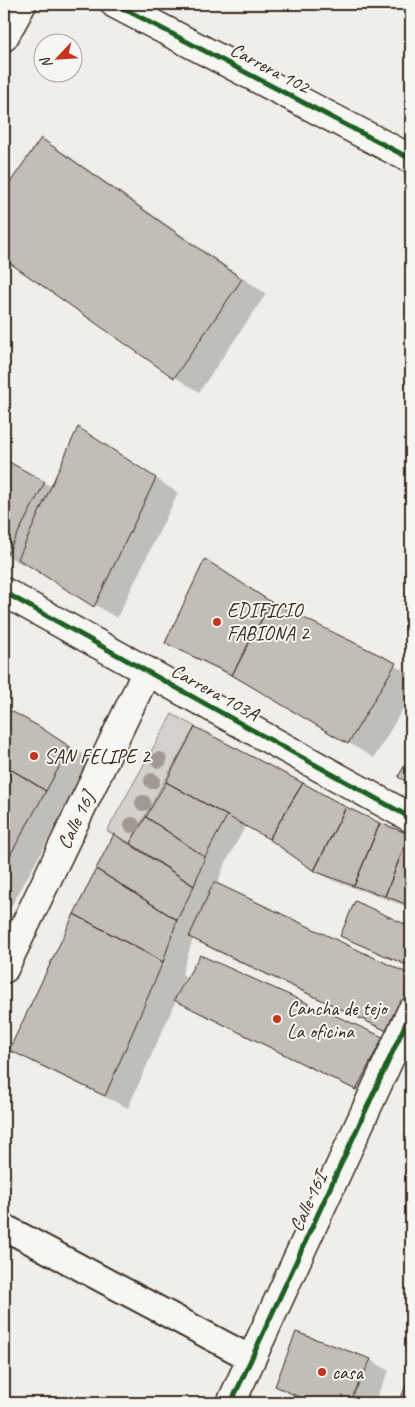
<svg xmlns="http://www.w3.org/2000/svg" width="415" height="1407" viewBox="0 0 415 1407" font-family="Caveat,sans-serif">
	<rect width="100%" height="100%" fill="#efeeea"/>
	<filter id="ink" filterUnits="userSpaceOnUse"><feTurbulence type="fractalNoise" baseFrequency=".02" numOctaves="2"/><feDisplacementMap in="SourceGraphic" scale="10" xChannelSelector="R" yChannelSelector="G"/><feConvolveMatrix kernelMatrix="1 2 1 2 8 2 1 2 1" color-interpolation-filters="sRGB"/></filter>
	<g filter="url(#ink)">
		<path fill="#d4d1cc" stroke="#887e75" d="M172,714l23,13 -65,116 -23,-12z"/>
		<path fill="#0003" d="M41,140l25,14 200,140 -67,98 -24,-15 -171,-119v-65z
			M101,442l77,51 -61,125 -90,-55 -2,3 -21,-12v-94l48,27z
			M206,561l76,48 129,65v21l-37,63 -120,-71 -62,-30 -26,-15z
			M4,708l62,35 29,19 -26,41 -65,116z
			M167,782l178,26 66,29v71l-77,-27 -20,-11 -41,-30 -27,-15 -23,43 -6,17 194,91v67l-198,-93 -20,-12 -11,36 4,3 -5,9 2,1 17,-30 182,81 23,13 -26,51 -180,-89 -23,-13 -48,108 -94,-45 -23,-14z
			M297,1333l74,27 18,11 -16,32h-63l-34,-18z"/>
		<path fill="#c2bdb7" stroke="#3b2a1e" d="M41,138l201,141 -68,99 -170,-119v-68z
			M78,427l78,51 -62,129 -76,-48z
			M4,459l41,23 -39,74 -2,-1z
			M205,559l66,43 -39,73 -67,-32z
			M271,602l125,61 -48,81 -116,-69z
			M4,707l36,20 30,20 -24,44 -42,-26z
			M195,727l108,56 -34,56 -103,-57z
			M411,754v30l-13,-7z
			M4,765l42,26 -42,75z
			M166,782l61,34 -22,41 -59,-40z
			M303,783l43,24 -32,64 -45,-32z
			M346,807l34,16 -26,63 -40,-15z
			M146,817l59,40 -11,29 -64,-43z
			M380,823l29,11 -24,62 -31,-10z
			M114,834l80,52 -17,34 -81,-51z
			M409,834l2,1v71l-26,-10z
			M96,869l81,51 -14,42 -89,-48z
			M214,882l197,93v7l-22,50 -200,-95z
			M355,901l56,26v40l-71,-31z
			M74,914l89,48 -58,134 -96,-46z
			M200,955l183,82 -27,53 -182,-90z
			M296,1332l75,27 -22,44h-37l-37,-17z
			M411,1373v30h-12z"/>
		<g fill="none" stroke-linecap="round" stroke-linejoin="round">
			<g stroke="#3b2a1e" stroke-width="29">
				<path id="service" d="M4,1227l248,132"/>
			</g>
			<g stroke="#3b2a1e" stroke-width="31">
				<g id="minor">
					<path d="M115,4l296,155"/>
					<path d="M4,592l407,226"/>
					<path id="s1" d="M4,969l143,-298"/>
				</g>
			</g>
			<g stroke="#3b2a1e" stroke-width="31">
				<path id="tertiary" d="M231,1403l180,-391"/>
			</g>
			<g stroke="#3b2a1e" stroke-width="31">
				<path id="secondary" d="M4,37l18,-33"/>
			</g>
			<use href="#service" stroke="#f6f6f2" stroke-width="25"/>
			<use href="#minor" stroke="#f6f6f2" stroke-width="28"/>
			<use href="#tertiary" stroke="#f6f6f2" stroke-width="28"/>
			<use href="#secondary" stroke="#f6f6f2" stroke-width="28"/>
			<g stroke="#f6f6f2" stroke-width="8">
				<path id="cycleway" d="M115,4l296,155
					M4,592l407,226
					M231,1403l180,-391"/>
			</g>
			<use href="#cycleway" stroke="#1b5e20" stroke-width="5"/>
		</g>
		<g fill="#a19992">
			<circle cx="159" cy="760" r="8"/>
			<circle cx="152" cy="781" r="8"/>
			<circle cx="143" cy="803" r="8"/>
			<circle cx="132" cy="825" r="8"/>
		</g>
	</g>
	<g fill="#c8321e" stroke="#f6f6f2" stroke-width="2">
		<circle cx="217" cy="622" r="5"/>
		<circle cx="34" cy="756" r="5"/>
		<circle cx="277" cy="1019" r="5"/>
		<circle cx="322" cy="1372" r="5"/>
	</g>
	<g text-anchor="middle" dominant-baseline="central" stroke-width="4" stroke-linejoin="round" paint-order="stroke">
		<g font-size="20" fill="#3b2a1e" stroke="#f6f6f2">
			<text transform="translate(270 68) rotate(28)">Carrera 102</text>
			<text transform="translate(215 692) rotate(29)">Carrera 103A</text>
			<text stroke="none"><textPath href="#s1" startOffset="165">Calle 16J</textPath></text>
			<text transform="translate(308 1202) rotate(-65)">Calle 16I</text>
		</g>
		<g font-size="20" fill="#3b2a1e" stroke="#f6f6f2" text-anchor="start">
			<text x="227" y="610">EDIFICIO<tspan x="227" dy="23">FABIONA 2</tspan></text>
			<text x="44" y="756">SAN FELIPE 2</text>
			<text x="287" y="1008">Cancha de tejo<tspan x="287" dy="23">La oficina</tspan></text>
			<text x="332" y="1372">casa</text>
		</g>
	</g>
	<rect width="415" height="1407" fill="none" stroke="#f6f6f2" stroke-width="20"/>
	<rect x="10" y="10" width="395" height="1387" fill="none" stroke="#3b2a1e" stroke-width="2" filter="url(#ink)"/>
	<g transform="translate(58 58) rotate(245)"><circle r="24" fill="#f6f6f2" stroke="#aba49d"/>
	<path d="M0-4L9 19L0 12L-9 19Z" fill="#c8321e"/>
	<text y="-8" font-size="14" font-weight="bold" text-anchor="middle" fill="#3b2a1e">N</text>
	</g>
</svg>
